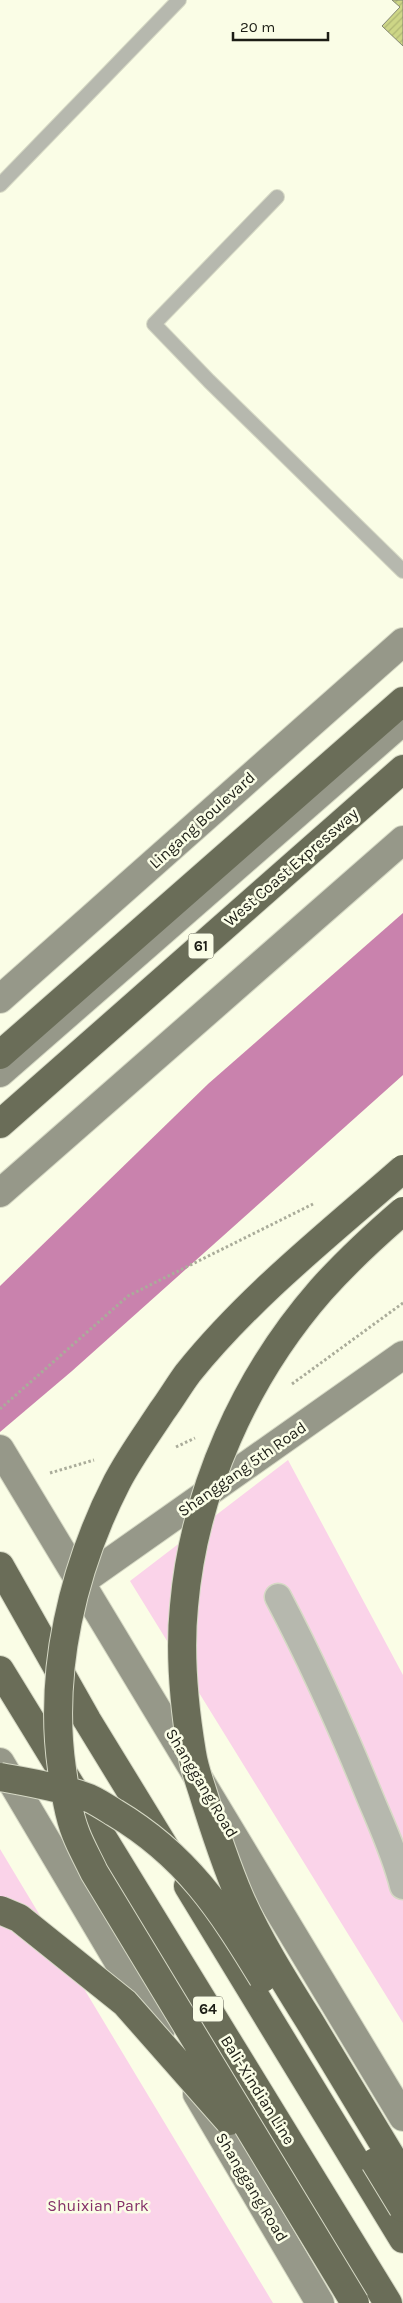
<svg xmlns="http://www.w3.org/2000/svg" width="403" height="2303" viewBox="0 0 403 2303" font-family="Karla,sans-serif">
	<defs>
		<pattern id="building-hatch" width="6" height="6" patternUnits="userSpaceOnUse" patternTransform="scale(1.25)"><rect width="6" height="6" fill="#cdd686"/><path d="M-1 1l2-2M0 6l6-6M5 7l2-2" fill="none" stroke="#afb773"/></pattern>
	</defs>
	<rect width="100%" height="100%" fill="#fafde6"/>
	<path fill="#fad3e9" d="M288,1460l115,215v348l-273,-442z
		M0,1849l273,454h-273z"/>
	<path fill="#c982ad" d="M403,913v162l-331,296 -72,61v-146l208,-202z"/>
	<path fill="url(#building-hatch)" stroke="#848772" d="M392,0h11v46l-21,-20 18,-19z"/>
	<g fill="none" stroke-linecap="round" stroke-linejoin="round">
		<g stroke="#d6d9c5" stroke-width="16">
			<path id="lane" d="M0,185l179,-185
				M277,197l-123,127 55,57 194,190"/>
		</g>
		<g stroke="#d6d9c5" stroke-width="29">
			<path id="street" d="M278,1597c33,63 62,127 89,193 13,32 28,63 36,96"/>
		</g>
		<g stroke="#d6d9c5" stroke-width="30">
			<path id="secondary" d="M0,999l403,-357
				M0,1073l403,-352
				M0,1193l403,-353
				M0,1449l403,668
				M81,1582l322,-227
				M0,1762l160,270
				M197,2094l123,209"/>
		</g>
		<g stroke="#d6d9c5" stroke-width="30">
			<path id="highway" d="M0,1055l403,-354
				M0,1124l403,-355
				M0,1566l87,154 79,129
				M0,1670l388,633
				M188,1886l215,353"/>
		</g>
		<path stroke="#aaac9a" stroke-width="3" stroke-dasharray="2.5 2.5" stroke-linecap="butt" d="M292,1384l111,-81
			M0,1409l128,-113 185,-92
			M176,1447l19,-9
			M50,1473l44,-13"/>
		<use href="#lane" stroke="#b6b8ae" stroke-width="14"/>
		<use href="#street" stroke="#b6b8ae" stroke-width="26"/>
		<use href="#secondary" stroke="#969889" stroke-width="28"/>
		<use href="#highway" stroke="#6a6d58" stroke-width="28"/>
		<g stroke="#d6d9c5" stroke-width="30" stroke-linecap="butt">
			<path id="highway-bridge" d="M403,1211c-29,25 -57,51 -82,79 -76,87 -127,201 -137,316 -5,49 0,99 8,147 2,13 6,25 10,37 11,36 23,73 38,108 19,43 45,84 70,124 31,51 62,103 93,154
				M0,1777c27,5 64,11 89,21 9,4 18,10 26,15 72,43 106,96 148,165
				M0,1910l19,8 106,85 104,118
				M375,2162l28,46
				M355,2303l-261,-431c-6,-13 -13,-25 -18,-38 -8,-20 -11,-43 -14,-65 -14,-97 11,-201 55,-287 13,-25 30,-48 45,-71 9,-12 17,-26 26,-38 62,-77 142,-140 215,-204"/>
		</g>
		<use href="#highway-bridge" stroke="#6a6d58" stroke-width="28"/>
	</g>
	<g text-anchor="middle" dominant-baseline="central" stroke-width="5" stroke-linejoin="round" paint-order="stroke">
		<g fill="#fafde6" stroke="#5f6054" stroke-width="1">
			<rect x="188.5" y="933.5" width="25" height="25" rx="4"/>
			<rect x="193" y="1996.5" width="30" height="25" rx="4"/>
		</g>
		<g font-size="15" font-weight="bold" fill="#1c1d15">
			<text x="201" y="946">61</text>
			<text x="208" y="2009">64</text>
		</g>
		<g font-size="16" fill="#1c1d15" stroke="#fafde6">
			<text transform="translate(202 820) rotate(-42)">Lingang Boulevard</text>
			<text transform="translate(291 867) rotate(-41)">West Coast Expressway</text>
			<text transform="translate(242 1469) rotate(-35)">Shanggang 5th Road</text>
			<text transform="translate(202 1783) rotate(59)">Shanggang Road</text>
			<text transform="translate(258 2090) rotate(58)">Bali-Xindian Line</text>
			<text transform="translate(252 2187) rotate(59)">Shanggang Road</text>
		</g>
		<g font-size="16" fill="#843068" stroke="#fafde6">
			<text x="98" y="2205">Shuixian Park</text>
		</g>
	</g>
	<path d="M233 32v8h95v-8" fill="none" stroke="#1c1d15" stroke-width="2.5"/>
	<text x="240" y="32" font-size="15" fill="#1c1d15" stroke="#fafde6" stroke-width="4" paint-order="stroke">20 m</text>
</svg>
